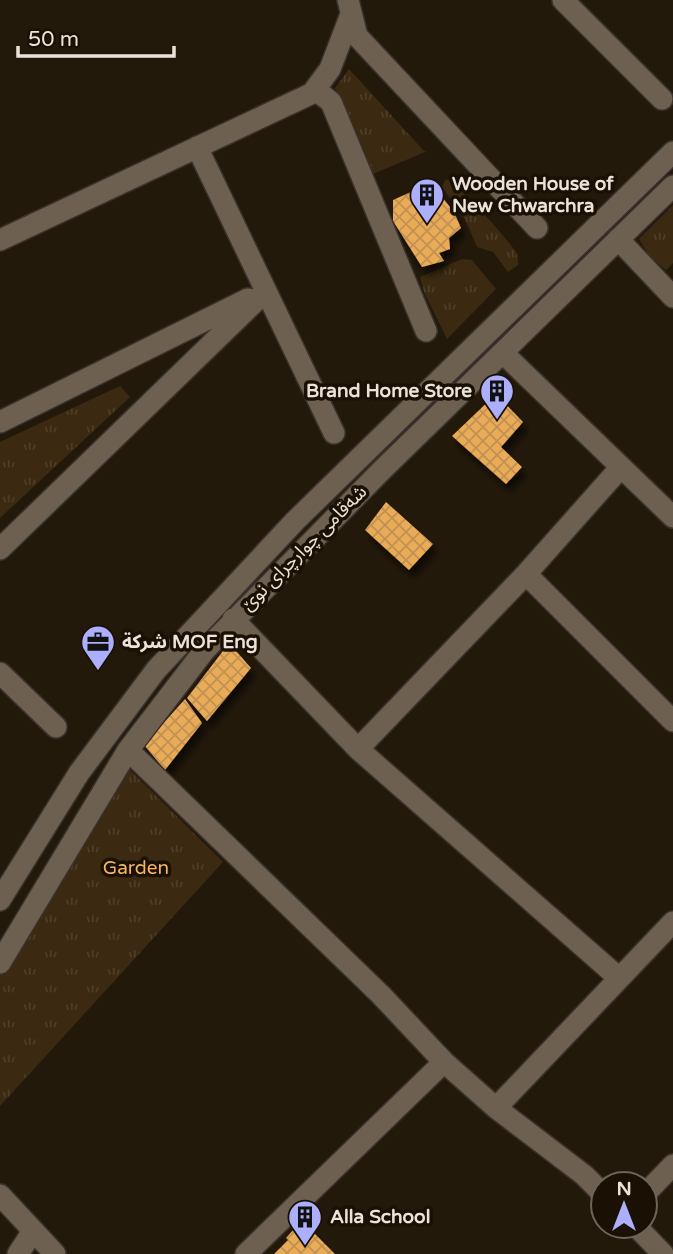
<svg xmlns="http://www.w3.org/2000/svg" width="673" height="1254" viewBox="0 0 673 1254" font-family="'Varela Round','Noto Sans Arabic',sans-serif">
	<defs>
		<pattern id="park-tufts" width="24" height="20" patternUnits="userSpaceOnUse" patternTransform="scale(1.75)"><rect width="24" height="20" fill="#3b2911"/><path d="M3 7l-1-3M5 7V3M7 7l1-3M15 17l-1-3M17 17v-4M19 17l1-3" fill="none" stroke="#4e3e28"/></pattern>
		<pattern id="building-cross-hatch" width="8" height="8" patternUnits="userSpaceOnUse" patternTransform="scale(1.75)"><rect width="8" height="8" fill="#eaab57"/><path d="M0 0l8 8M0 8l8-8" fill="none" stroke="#c19152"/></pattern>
		<filter id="shadow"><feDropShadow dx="4.5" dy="8" stdDeviation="3.5" flood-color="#0009"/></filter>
	</defs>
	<rect width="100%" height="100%" fill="#23190b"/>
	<path fill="url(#park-tufts)" d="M349,69l76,83 -52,22 -38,-86z
		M446,179c11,4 65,63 71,75 1,4 1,8 1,11l-10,7 -15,-20 -16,-5 -12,-28 -23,-32z
		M673,205v58l-7,7 -16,-13 -11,-18z
		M462,259l10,1 24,29 -49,50 -23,-47 -4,-15z
		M120,386l10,11 -130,121v-76z
		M128,768l95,94 -223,244v-138z"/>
	<path fill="url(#building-cross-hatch)" filter="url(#shadow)" d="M424,186l9,1 9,10 12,15 7,16 -12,10 1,11 -11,4 5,8 -22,6 -29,-46v-21z
		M496,394l27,28 -22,25 21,20 -16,17 -54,-48z
		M386,502l47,42 -24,26 -44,-40z
		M229,643l22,25 -44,53 -20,-23z
		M185,699l17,24 -37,47 -21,-25z
		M293,1230l6,5 12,-5 24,24h-61l14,-14 -2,-2z"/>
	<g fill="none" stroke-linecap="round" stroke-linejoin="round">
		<g stroke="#39312c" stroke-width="24">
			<path id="minor" d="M348,0l9,36 180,192
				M563,0l99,99
				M313,92l17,-23 21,-55
				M197,147l137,286
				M618,239l55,58
				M0,240l317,-149 14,11 95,229
				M504,354l169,163
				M0,422l248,-123
				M0,549l266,-258
				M526,574l147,147
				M233,619l125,130 261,229
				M0,673l56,54
				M358,749l168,-175 95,-107
				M128,750l253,245 63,67 52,46 88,67 19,19
				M0,900l79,-127 77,-103 139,-149 378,-369
				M0,963l128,-213 76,-99 178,-181 291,-284
				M496,1108l177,-186
				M645,1194l28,-29
				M0,1195l55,59
				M636,1226l27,28
				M18,1254l15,-23
				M246,1254l198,-192"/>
		</g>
		<use href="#minor" stroke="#6d6050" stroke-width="21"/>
	</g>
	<defs>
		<g id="building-pin" transform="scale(1.75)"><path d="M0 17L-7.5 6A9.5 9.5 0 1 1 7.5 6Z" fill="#acaffb" stroke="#1a1004"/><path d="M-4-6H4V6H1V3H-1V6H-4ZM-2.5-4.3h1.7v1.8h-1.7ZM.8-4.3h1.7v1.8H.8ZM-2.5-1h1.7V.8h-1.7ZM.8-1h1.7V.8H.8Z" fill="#111"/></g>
		<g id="office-pin" transform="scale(1.75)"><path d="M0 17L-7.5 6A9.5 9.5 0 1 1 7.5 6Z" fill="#acaffb" stroke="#1a1004"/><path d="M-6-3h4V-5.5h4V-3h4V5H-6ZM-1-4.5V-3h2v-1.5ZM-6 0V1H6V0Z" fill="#111"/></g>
	</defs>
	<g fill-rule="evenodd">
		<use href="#building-pin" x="427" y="195"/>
		<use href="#building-pin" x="497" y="391"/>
		<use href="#office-pin" x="98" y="642"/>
		<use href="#building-pin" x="305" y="1217"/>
	</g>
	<g text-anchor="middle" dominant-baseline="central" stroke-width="7" stroke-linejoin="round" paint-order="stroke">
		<g font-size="19" font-weight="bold" fill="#ebe3da" stroke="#1a1004" text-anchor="start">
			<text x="452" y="184">Wooden House of<tspan x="452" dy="22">New Chwarchra</tspan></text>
			<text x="472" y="391" text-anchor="end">Brand Home Store</text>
			<text x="122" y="642">شركة MOF Eng</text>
			<text x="330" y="1217">Alla School</text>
		</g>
		<g font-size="19" fill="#ebe3da" stroke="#1a1004">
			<text transform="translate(304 548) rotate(-45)">شەقامی چوارچرای نوێ</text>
		</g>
		<g font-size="19" fill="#f6b663" stroke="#1a1004">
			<text x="136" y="868">Garden</text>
		</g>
	</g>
	<g transform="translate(624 1205)"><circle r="33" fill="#1a1004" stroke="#6e645a" stroke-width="2"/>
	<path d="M0-5L12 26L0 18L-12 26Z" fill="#acaffb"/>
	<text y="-10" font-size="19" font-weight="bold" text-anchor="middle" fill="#ebe3da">N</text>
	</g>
	<path d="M18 46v10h156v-10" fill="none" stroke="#ebe3da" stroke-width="3.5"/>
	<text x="28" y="46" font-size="21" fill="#ebe3da" stroke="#1a1004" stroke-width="5" paint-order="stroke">50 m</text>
</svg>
